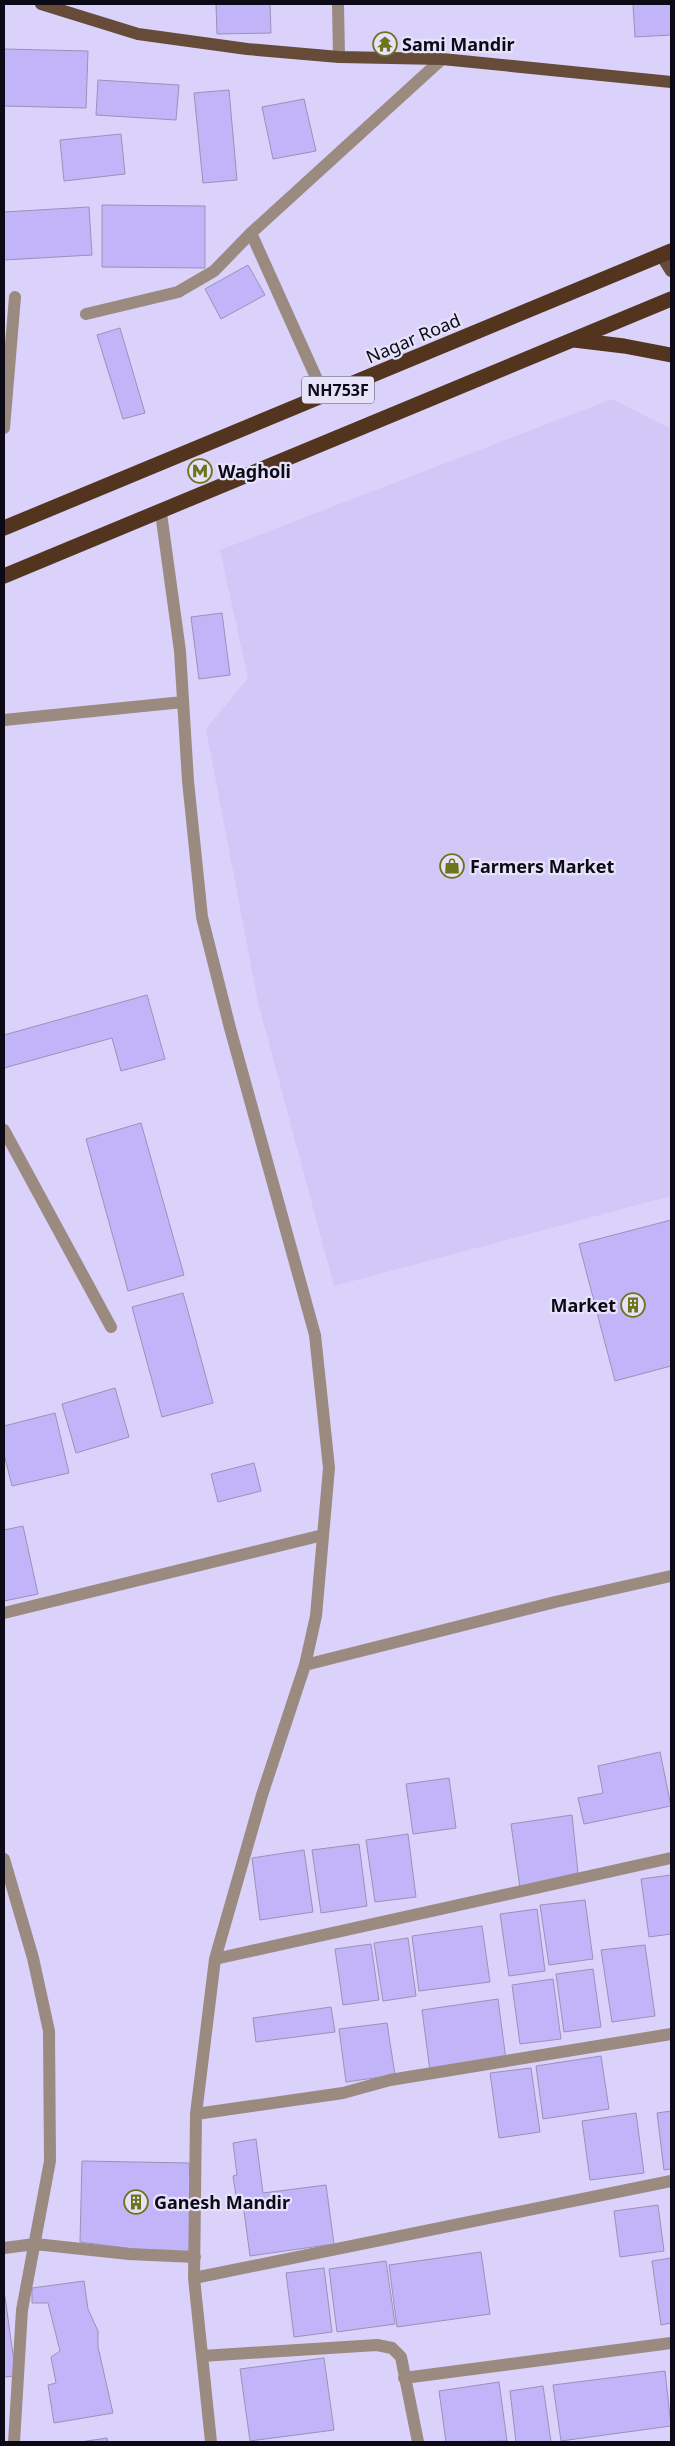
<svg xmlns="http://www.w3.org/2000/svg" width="675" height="2446" viewBox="0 0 675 2446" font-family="'Noto Sans',sans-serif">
	<rect width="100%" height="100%" fill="#dad2fa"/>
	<path fill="#d1c8f7" d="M612,399l59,30v767l-337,90 -76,-284 -52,-273 42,-51 -28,-128z"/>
	<path fill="#c2b4f8" stroke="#9992b7" d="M216,4h54l1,29 -54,1z
		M633,4h38v31l-36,2z
		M4,49l84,2 -2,57 -82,-2z
		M98,80l81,5 -3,35 -80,-5z
		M229,90l8,90 -34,3 -9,-90z
		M304,99l12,52 -43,8 -11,-52z
		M121,134l4,40 -61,7 -4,-41z
		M102,205l103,1v62l-103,-1z
		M89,207l3,48 -88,5v-48z
		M248,265l17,30 -44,24 -16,-30z
		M120,328l25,85 -22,6 -26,-84z
		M222,613l8,62 -31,4 -8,-62z
		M147,995l18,64 -44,12 -9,-33 -108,30v-33z
		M141,1123l43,152 -56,16 -42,-152z
		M671,1220v146l-56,15 -36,-137z
		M183,1293l30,110 -51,14 -30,-110z
		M115,1388l14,49 -53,16 -14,-49z
		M55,1413l14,60 -57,13 -8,-32v-28z
		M254,1463l7,28 -43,11 -7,-28z
		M23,1526l15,68 -34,7v-71z
		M660,1752l11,54 -87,18 -6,-26 25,-5 -5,-27z
		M449,1778l7,50 -43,6 -7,-50z
		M572,1815l6,58 -58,15 -9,-64z
		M408,1834l8,63 -41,5 -9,-62z
		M359,1844l8,62 -46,7 -9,-63z
		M304,1850l9,62 -53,8 -8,-62z
		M671,1875v59l-22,3 -8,-58z
		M585,1900l8,59 -44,6 -9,-60z
		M537,1909l8,62 -36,5 -9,-62z
		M482,1926l8,56 -71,9 -7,-55z
		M408,1938l8,58 -33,5 -9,-58z
		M371,1944l8,56 -36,5 -8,-56z
		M645,1945l10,71 -43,6 -11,-72z
		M593,1969l8,58 -37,5 -8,-58z
		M553,1979l8,60 -41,5 -8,-59z
		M498,1999l8,61 -76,11 -8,-61z
		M331,2007l4,25 -79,10 -3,-24z
		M387,2023l8,52 -49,7 -7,-53z
		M601,2056l8,53 -66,10 -7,-53z
		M531,2068l9,64 -41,6 -9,-65z
		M671,2111v58l-7,1 -7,-57z
		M636,2113l8,60 -54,7 -8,-59z
		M256,2139l7,54 63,-8 8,59 -84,12 -8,-60h-6l-3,-20 4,-1 -4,-32z
		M82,2161l107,2 6,94 -115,-15z
		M658,2205l6,46 -44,6 -6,-46z
		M481,2252l9,62 -93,13 -8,-62z
		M671,2258v65l-10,2 -9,-64z
		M386,2261l9,63 -58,8 -8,-63z
		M324,2268l8,64 -38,5 -8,-64z
		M84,2281l4,28 10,22v16l15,66 -59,10 -6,-38 8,-2 -5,-26 9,-6 -12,-48h-16v-15z
		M4,2290l12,86 -12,1z
		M324,2358l10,72 -84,11 -10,-72z
		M665,2371l6,55 -110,15 -8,-56z
		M499,2382l8,59 -61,1 -7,-51z
		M543,2386l8,56h-35l-6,-51z
		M107,2438l1,4h-28z"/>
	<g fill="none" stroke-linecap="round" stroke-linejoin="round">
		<path stroke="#9b8a80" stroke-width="12" d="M338,4l1,53
			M251,233l73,162
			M86,314l92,-22 36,-21 37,-38 191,-174
			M4,428l11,-131
			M161,513l19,138 8,130 14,136 28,111 85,307 14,133 -13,148 -11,49 -43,130 -47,164 -19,155 -2,164 17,164
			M4,720l179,-18
			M4,1130l107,197
			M4,1613l319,-78
			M305,1665l250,-63 116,-26
			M4,1859l29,99 16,73 1,130 -28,149 -8,132
			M215,1959l456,-101
			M196,2114l147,-21 47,-13 281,-46
			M4,2248l31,-4 94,10 66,3
			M194,2278l477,-97
			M202,2356l175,-11 15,3 9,9 17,85
			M404,2378l267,-35"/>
		<path stroke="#664b39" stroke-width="12" d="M41,4l97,30 109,15 92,8 103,2 229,23
			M661,255l10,16"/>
		<path stroke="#53341f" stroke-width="15" d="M574,340l50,6 47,9
			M4,528l667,-277
			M4,576l667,-277"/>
	</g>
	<defs>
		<g id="temple-ring" transform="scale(1.25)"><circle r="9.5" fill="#e6e2fa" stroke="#6d741c" stroke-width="1.5"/><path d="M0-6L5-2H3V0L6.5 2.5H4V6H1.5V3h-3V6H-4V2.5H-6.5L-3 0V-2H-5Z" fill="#6d741c"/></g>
		<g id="metro-ring" transform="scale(1.25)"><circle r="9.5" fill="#e6e2fa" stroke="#6d741c" stroke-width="1.5"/><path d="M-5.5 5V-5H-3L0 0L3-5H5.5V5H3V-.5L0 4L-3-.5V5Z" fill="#6d741c"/></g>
		<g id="shop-ring" transform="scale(1.25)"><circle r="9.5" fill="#e6e2fa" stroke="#6d741c" stroke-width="1.5"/><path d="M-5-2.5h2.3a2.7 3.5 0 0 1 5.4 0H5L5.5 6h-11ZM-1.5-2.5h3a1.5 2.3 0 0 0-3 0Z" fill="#6d741c"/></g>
		<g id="building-ring" transform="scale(1.25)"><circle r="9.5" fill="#e6e2fa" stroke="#6d741c" stroke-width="1.5"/><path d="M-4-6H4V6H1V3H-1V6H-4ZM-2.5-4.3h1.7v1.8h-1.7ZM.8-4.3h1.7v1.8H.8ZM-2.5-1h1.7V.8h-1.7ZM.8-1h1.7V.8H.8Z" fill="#6d741c"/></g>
	</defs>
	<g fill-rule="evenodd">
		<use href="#temple-ring" x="385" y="44"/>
		<use href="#metro-ring" x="200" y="471"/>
		<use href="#shop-ring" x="452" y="866"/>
		<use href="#building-ring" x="633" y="1305"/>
		<use href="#building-ring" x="136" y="2202"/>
	</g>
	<g text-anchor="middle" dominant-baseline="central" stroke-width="4.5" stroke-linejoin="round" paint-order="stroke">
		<rect fill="#e6e2fa" stroke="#4e4b5b" stroke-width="1" x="302" y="376.5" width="72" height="27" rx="4"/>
		<g font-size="16" font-weight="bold" fill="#0d0a17">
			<text x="338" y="390">NH753F</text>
		</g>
		<g font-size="18" font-weight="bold" fill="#0d0a17" stroke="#e6e2fa" text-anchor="start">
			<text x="402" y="44">Sami Mandir</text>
			<text x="218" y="471">Wagholi</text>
			<text x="470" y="866">Farmers Market</text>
			<text x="616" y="1305" text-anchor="end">Market</text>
			<text x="154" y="2202">Ganesh Mandir</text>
		</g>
		<g font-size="18" fill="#0d0a17" stroke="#e6e2fa">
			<text transform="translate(413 338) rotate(-23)">Nagar Road</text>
		</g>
	</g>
	<rect width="675" height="2446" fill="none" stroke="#0d0a17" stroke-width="10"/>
</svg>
